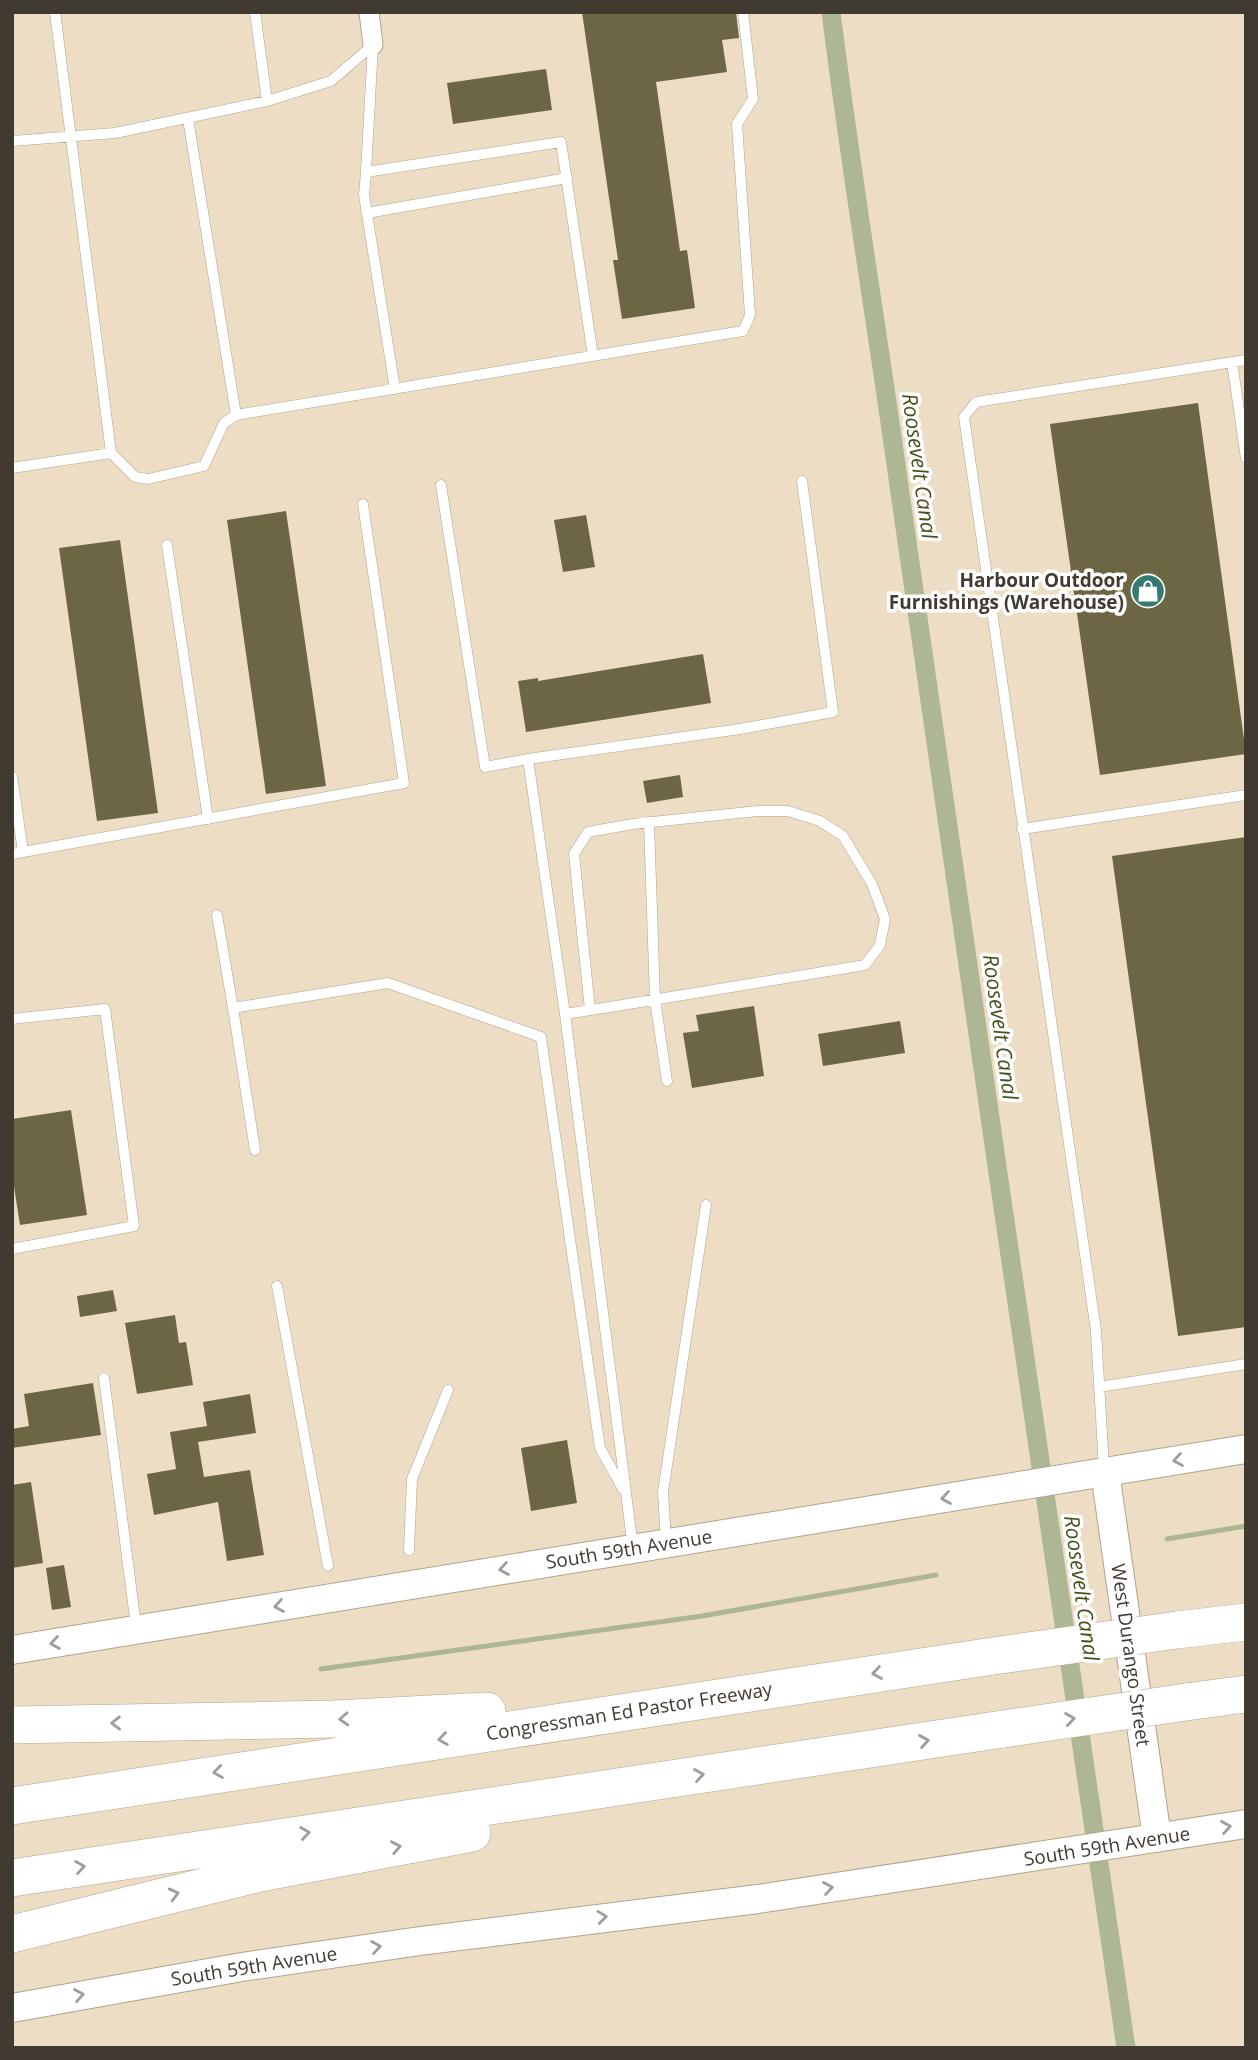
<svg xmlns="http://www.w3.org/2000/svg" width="1258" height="2060" viewBox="0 0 1258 2060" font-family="'Open Sans',sans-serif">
	<rect width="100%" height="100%" fill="#eeddc5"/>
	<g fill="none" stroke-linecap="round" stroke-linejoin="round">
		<path stroke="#aeb793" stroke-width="5" d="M1167,1539l79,-13
			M321,1669l381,-53 234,-41"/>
		<path stroke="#aeb793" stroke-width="19" d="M831,12c20,161 47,321 69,481 73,519 151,1036 226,1555"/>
	</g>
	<path fill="#6c6644" d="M582,12h154l3,26 -17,2 5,32 -71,10 24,169 7,-1 8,58 -73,11 -9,-59h5z
		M546,69l6,41 -99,14 -6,-41z
		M1198,403l48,351 -146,21 -50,-351z
		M286,511l40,275 -60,8 -39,-274z
		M586,515l9,52 -32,5 -9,-52z
		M120,540l38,273 -61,8 -38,-273z
		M703,654l8,49 -185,29 -8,-51 20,-3v3z
		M680,775l3,22 -36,6 -4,-22z
		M1246,837v490l-68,9 -66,-480z
		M754,1006l10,70 -72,12 -9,-55 16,-2 -3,-16z
		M900,1021l5,32 -82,13 -5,-32z
		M71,1110l16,105 -67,10 -8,-51v-55z
		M113,1290l4,21 -37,6 -3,-21z
		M175,1315l4,28 7,-1 7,43 -56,9 -12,-71z
		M93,1383l8,52 -89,13v-19l17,-3 -5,-32z
		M250,1394l6,39 -58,9 6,35 46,-7 14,85 -37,6 -9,-59 -64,13 -7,-41 29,-5 -6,-37 37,-6 -4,-24z
		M567,1440l10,63 -46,8 -10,-63z
		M31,1482l12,81 -31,5v-83z
		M64,1565l7,42 -19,3 -6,-42z"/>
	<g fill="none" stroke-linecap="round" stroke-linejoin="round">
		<g stroke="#b3a28b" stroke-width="11">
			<path id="lane" d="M255,12l12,89
				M188,119l48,296
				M12,141l103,-8 152,-32 64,-20 42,-36
				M366,172l7,-127
				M367,213l200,-35
				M1232,362l14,96
				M395,389l-31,-194 2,-23 195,-30 32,214
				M111,453l24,24 13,2 56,-13 20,-43 12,-8 507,-84 7,-16 -13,-191 16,-25 -10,-87
				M12,468l99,-15 -56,-441
				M441,485l44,282 43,-8
				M167,545l41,274
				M12,776l11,76
				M649,822l6,178 12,81
				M1022,829l224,-34
				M12,854l392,-71 -41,-279
				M217,915l16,93
				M565,1014l45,-7 255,-42 15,-20 5,-26 -13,-35 -29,-48 -23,-15 -32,-10h-30l-125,13 -45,8 -14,22 16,156
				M12,1019l93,-10 29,217 -122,23
				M255,1150l-22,-142 155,-25 153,54 59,411 23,41
				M277,1286l51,280
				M104,1378l32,248
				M1099,1387l147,-23
				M1104,1469l-8,-138 -132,-914 12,-15 270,-42
				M666,1542l-3,-50 43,-287
				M633,1548l-68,-534 -37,-255 212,-30 93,-17 -31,-231
				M409,1550l3,-71 36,-89"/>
		</g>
		<g stroke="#b3a28b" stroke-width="21">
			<path id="street" d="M369,12l4,33"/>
		</g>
		<g stroke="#b3a28b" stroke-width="30">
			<path id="secondary" d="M1105,1472l52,366
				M12,1650l1234,-201
				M12,2008l230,-41 178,-26 338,-42 488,-75"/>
		</g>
		<g stroke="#b3a28b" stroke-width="38">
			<path id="highway" d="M1177,1630l69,-8
				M1186,1702l60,-8
				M12,1725l322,-6 153,-8
				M12,1806l981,-150
				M12,1878l991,-149
				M12,1934l248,-61 212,-40"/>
		</g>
		<use href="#lane" stroke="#fff" stroke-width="10"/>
		<use href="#street" stroke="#fff" stroke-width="19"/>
		<use href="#secondary" stroke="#fff" stroke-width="28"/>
		<use href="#highway" stroke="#fff" stroke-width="37"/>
		<g stroke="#b3a28b" stroke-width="38" stroke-linecap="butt">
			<path id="highway-bridge" d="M993,1656l184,-26
				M1003,1729l183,-27"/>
		</g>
		<use href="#highway-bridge" stroke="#fff" stroke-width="37"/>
	</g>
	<defs><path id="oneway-chevron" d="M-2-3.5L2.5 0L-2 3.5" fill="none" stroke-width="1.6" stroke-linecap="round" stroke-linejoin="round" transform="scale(1.75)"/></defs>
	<g stroke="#a09c98">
		<use href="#oneway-chevron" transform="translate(1178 1460) rotate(171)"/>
		<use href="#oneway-chevron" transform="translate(946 1498) rotate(171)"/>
		<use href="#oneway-chevron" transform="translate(504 1569) rotate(171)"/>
		<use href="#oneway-chevron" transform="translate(279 1606) rotate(170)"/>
		<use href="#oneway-chevron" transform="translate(55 1643) rotate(171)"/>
		<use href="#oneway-chevron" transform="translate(877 1673) rotate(171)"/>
		<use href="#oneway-chevron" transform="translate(344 1719) rotate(177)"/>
		<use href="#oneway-chevron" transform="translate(1070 1719) rotate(-8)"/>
		<use href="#oneway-chevron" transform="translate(116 1723) rotate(179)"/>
		<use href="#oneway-chevron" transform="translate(443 1739) rotate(172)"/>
		<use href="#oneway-chevron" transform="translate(924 1741) rotate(-9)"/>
		<use href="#oneway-chevron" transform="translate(218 1772) rotate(172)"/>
		<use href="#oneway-chevron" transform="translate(699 1775) rotate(-9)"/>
		<use href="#oneway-chevron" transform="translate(1226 1827) rotate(-9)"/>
		<use href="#oneway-chevron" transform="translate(305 1833) rotate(-8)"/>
		<use href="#oneway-chevron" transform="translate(396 1847) rotate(-11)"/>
		<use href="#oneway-chevron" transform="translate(80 1867) rotate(-9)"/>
		<use href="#oneway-chevron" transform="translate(828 1888) rotate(-9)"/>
		<use href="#oneway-chevron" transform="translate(174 1894) rotate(-14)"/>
		<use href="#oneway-chevron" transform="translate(602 1917) rotate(-7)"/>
		<use href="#oneway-chevron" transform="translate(376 1947) rotate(-9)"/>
		<use href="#oneway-chevron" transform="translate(79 1995) rotate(-10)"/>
	</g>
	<defs>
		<g id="shop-disc" transform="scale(1.75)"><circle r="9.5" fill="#357b71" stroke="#fff"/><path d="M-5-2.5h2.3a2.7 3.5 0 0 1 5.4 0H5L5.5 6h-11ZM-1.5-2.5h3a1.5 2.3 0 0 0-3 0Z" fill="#fff"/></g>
	</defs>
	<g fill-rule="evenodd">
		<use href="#shop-disc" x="1148" y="591"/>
	</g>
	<g text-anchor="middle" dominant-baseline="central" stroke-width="7" stroke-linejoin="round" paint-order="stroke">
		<g font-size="19" font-weight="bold" fill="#413a30" stroke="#fff" text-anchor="end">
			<text x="1124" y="580">Harbour Outdoor<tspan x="1124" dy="22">Furnishings (Warehouse)</tspan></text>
		</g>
		<g font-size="19" fill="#413a30" stroke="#fff">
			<text transform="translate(629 1549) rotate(-9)">South 59th Avenue</text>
			<text transform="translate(1131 1655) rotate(82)">West Durango Street</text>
			<text transform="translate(629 1711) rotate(-9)">Congressman Ed Pastor Freeway</text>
			<text transform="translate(1107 1846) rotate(-9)">South 59th Avenue</text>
			<text transform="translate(254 1966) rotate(-9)">South 59th Avenue</text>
		</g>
		<g font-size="21" font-style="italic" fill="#455118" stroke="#fff">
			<text transform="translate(920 466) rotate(82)">Roosevelt Canal</text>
			<text transform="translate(1001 1027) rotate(82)">Roosevelt Canal</text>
			<text transform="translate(1082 1588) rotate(82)">Roosevelt Canal</text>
		</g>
	</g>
	<rect width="1258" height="2060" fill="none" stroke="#413a30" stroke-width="28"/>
</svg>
